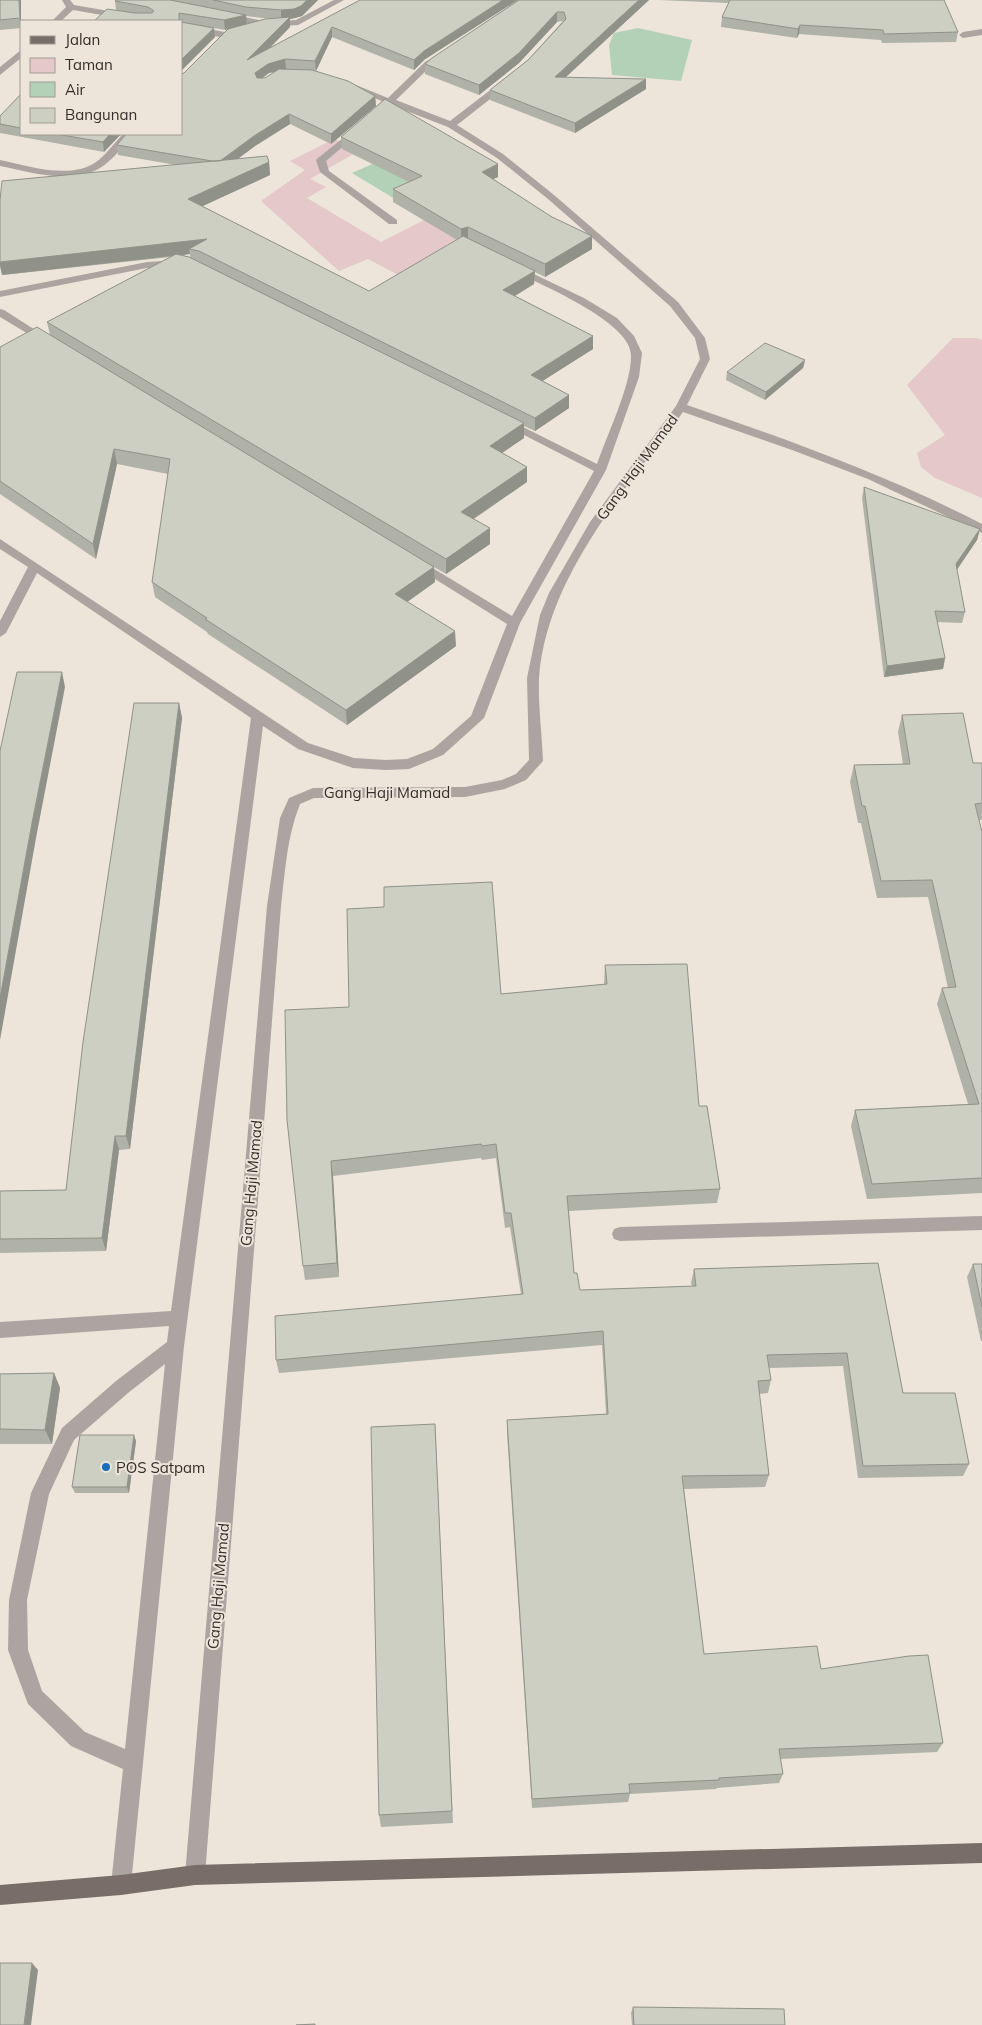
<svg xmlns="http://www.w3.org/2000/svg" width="982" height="2025" viewBox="0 0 982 2025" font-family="Mulish,sans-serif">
	<rect width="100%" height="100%" fill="#ede5d9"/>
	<path fill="#e4c8ca" d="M334,139l28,10 -52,30 16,8 -19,11 74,44 49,-25 30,20 -62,38 -30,-16 -29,12 -78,-70 44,-31 -15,-9z
		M953,338h24l5,2v158l-47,-20 -14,-11 -4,-14 28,-18 -38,-50z"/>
	<path fill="#b2d1b7" d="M638,28l54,12 -11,41 -69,-6 -3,-30 5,-12z
		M427,140l44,24 -76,35 -43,-26z"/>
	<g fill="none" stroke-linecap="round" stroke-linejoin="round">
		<path fill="#aba4a1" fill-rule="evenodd" d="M62,0h8l4,5 75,13 4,3h-17l-63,-11 -12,11h-9l14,-14z
			M334,0h10l-46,25 -32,2 -40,-8 -4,-3 4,-3 42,9 28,-2z
			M181,24l44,8 4,3 -4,3 -44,-8z
			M982,29v6l-19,3 -4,-3 4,-3z
			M21,50v8l-21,17v-8z
			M441,53l3,1v4l-13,8 -35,34 54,21 52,-40h6v4l-51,40 46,29 51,41 124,107 27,36 5,21 -23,46c101,35 200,70 295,119v9l-114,-54 -76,-29 -109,-38c-57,77 -137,166 -144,266 -1,27 3,56 4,83l-17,19 -21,9 -40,8 -151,1 -14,6c-13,32 -15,68 -19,102l-76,969 -3,7 -7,3 -7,-3 -3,-7 82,-969 13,-88 9,-20 24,-10 152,-1 37,-7 14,-6 13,-14 -2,-82 13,-63 9,-22 41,-71 86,-116 24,-47 -5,-21 -25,-32 -122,-107 -51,-41 -49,-31 -57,-22 -4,4h-6l-2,-2 5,-5 -36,-15 2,-2h6l32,13 37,-36z
			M357,127l5,3 -2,2 -34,29 3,10 68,49v4h-8l-69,-52 -4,-12 2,-2z
			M123,134h10c-9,11 -20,26 -33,34 -30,17 -69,4 -100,-2v-6c28,6 70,20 96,2 10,-7 18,-19 27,-28z
			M177,260l4,1v4l-34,3 -147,29v-6l147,-29z
			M517,266l67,32 33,20 17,18 8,17 -3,24 -33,93 -86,153 -36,95 -41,37 -34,14 -23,1 -33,-2 -55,-19 -35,-23 -79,620 -53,539 -3,7 -7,3 -7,-3 -3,-7 12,-116 -52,-23 -43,-42 -20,-54 1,-50 22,-107 31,-65 54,-47 51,-39 2,-16 -169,12v-16l171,-11 80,-593 -214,-145 -31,60 -6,4v-16l28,-54 -28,-18v-10l308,204 46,15 32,2 21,-1 26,-10 38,-33 36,-92 -96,-60 2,-3h8l91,55 82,-145 -95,-49 2,-2h8l88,44c10,-29 35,-81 34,-109 0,-33 -91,-71 -118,-84l-1,-2 1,-2zM165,1364l-40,385 -40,-17 -43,-41 -14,-41 -1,-50 22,-106 25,-54 54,-47z
			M0,309l4,1 50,32 -1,2h-8l-45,-27z
			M982,1216v14l-362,11 -6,-2 -2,-5 2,-5 6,-2z"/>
		<path fill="#786d68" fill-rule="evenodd" d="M982,1843v20l-787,22 -74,10 -121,10v-20l121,-10 74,-10z"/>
	</g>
	<path fill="#b0b2a7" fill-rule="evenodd" d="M0,0h21v28l-21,2z
		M116,0h202l-16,16 -7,2 -5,1v8l-21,22 91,-49 64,60 -10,10 -82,-33 -16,34 59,25 1,10 -45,38 -41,-20 -35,22 -18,13 32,3 1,13 -68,31 167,85 88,-51 -64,-38v-13l16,-7 -67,-33 -1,-12 157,40 -5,2 99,70 -47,28 -10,-5 -1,12 -19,12 78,40v13l-51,32 27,14v13l-34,23 -11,-5v12l-22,15 25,29 -53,37 16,25 -44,30 -12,-7 1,15 -28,20 49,44 -109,79 -139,-91 -1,-2 -52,-35 -3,-15 16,-108 -51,-10 -21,95 -96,-65v-147l50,-12 -3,-13 124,-65 -169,18 174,-110 -58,-10 -1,-10 67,-72 44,-44 -3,1 -11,-2 1,9 -34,34v-50h-87l22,-11 -1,-9zM246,16l25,3 -24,5zM274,72l-9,6h-2l6,-5zM190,254v3l-7,-2z
		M519,0h130l-84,78 81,11 -71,44 -85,-33v-10l38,-30 35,-39 -6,1 -38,41 -40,32 -54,-21v-10z
		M658,0h286l14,32 -2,10 -74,1 -1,-3 -82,-6 -2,4 -76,-11 1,-10 7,-14z
		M21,94v40h100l-17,18 -104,-19v-17z
		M805,360l-2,8 -38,32 -39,-20 1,-8z
		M864,487l116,42 -3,11 -20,30 8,42 -3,11 -25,-1 8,36 -2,11 -59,8 -22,-179z
		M179,703l3,15 -52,431 -11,1 -13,101 -106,2v-62l66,-1z
		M902,715l71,48h9v57h-3l3,12v361l-115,6 -16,-73 4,-16 113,-6 -31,-100 5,-16h6l-20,-91 -51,1 -16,-75h-3l-8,-41 4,-17 49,-1 -5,-32z
		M605,965l94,141 21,83 -3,14 -148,8 5,62 6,17 112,-4 -1,-3 3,-14 184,-6 25,130 66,71 -6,12 -105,2 -15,-112 -74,2 2,12 -3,13 -9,1 10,81 -4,12 -81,2 20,165 117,15 122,74 -6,9 -157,7 3,15 -4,9 -62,5 -1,1 -86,5 -2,8 -96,6 -25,-375v-13l99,-6 -4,-69 -323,28 -3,-13 245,-66 -11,-67 -5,1 -9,-70 -14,2 -1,-2 -148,18 6,101 -34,3 -2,-14 46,-259 152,-13 103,-10z
		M973,1264h9v77h-1l-14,-64z
		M54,1373l6,15 -8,56h-52v-70z
		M435,1424l18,399 -72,4 -2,-12z
		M136,1441l-7,52h-54l-3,-6z
		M633,2007l152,18h-153l-1,-12z"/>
	<path fill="#909188" d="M19,0h2v27l-1,-9z
		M307,0h11l-16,16 -7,2 -5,1v8l-42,43 -1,-10 34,-40v-10z
		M503,0h15l-94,60 -10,10v-10l10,-9z
		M639,0h10l-94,87v-10z
		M557,12v10l-38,41 -40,32v-10z
		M246,15l1,9 -22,6 -1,-10z
		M800,25l-1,9 -2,4 1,-9z
		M332,27v10l-16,34 -1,-10z
		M214,28l1,9 -34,34v-11z
		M285,59l1,10 -17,4 -13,9 -1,-9 13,-9z
		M646,79v10l-71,44v-10z
		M375,96l1,10 -45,38v-10z
		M289,114l1,10 -35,22 -36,27 -1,-10 36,-27z
		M110,134h11l-17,18 -1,-10z
		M269,162l1,13 -80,37 -2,-13z
		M498,164v13l-16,7v-12z
		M468,227v13l-7,2v-13z
		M592,236v13l-47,28v-13z
		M207,239l-18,10 1,5 -188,21 -2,-9v-4z
		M535,271l-1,13 -31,19v-13z
		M593,336v13l-63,40 1,-14z
		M805,360l-2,8 -38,32 1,-8z
		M569,395v13l-34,23v-13z
		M524,423v15l-34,23v-15z
		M114,449l3,15 -21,95 -3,-15z
		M527,467v15l-66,45v-15z
		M490,528v16l-44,30v-15z
		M980,529l-3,11 -24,35 3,-11z
		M434,567l1,15 -39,28 -1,-16z
		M455,631l1,15 -109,79 -1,-15z
		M945,658l-2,11 -59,8 3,-11z
		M62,672l3,15 -29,151 -36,202v-42l32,-175z
		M179,703l3,15 -52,431 -4,-13z
		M115,1136l4,14 -13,101 -4,-13z
		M331,1161l2,15 6,101 -2,-14z
		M54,1373l6,15 -8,56 -7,-14z
		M134,1435l2,6 -7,52 -2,-6z
		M32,1963l6,7 -7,55h-7z"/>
	<path fill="#cdcfc2" stroke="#909188" d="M0,0h19l1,18 -20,2z
		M116,0h54l76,15 -22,5 -45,-7v8h-85l13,-12 28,4h17l2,-2 -6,-4 -33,-6z
		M213,0h94l-6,6 -7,3 -13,1 -35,-3z
		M360,0h143l-79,51 -10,9 -82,-33 -17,34 -30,-2 -17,5 -13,9 2,5h8l14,-9 33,1 36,11 27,15 -44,38 -42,-20 -35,22 -34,25h-8l-95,-16 9,-11h55v-60l3,-1 44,-44 37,-10 25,-2 -43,43z
		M519,0h120l-84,77 91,2 -71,44 -85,-33 38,-30 38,-41 -2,-7h-7l-38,41 -40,32 -54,-21 7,-6z
		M730,0h214l14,32 -74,2 -1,-4 -83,-5 -2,4 -76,-12z
		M181,22l33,6 -33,32z
		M21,94v34l-21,-4v-8z
		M385,99l113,65 -16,8 70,45 40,19 -47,28 -77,-37 -7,2 -68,-40 29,-13 -81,-39z
		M56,134h54l-7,8z
		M267,156l2,6 -81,37 181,92 94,-55 72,35 -32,19 90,46 -62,39 38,20 -34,23 -336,-167 -10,-2 18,-10 -207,23v-62l2,-19z
		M176,254l13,3 335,166 -34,23 37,21 -66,45 29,16 -44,31 -399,-237z
		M37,327l397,240 -39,27 60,37 -109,79 -141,-91 2,-1 -55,-36 18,-123 -56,-10 -21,95 -93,-63v-134z
		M765,343l40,17 -39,32 -39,-20z
		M864,487l116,42 -24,35 9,48 -30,-1 10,47 -58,8z
		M17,672h45l-30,151 -32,175v-247z
		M134,703h45l-53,433h-11l-13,102 -102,1v-48l66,-1 17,-148z
		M963,713l10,50h9v40l-7,1 7,28v346l-110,6 -17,-74 124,-6 -37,-116 14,-1 -24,-107 -51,1 -16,-75h-3l-8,-41 56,-1 -8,-49z
		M492,882l9,112 106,-10 -2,-19 82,-1 12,142h8l13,83 -153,7 7,77h3l3,17 116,-4 -2,-17 184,-6 25,130h52l14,71 -106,2 -16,-113 -80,2 4,25 -13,1 11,94 -87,1 22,178 113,-8 4,23 88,-13 19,-1 15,88 -164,6 4,25 -64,4v2l-90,4 1,9 -98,6 -25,-379 101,-6 -5,-83 -327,29 -1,-44 248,-22 -12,-81h-6l-9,-69 -14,2 -1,-2 -150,17 6,102 -34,3 -16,-146 -2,-110 64,-3 -2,-98 37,-2v-20z
		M973,1264h9v43z
		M54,1373l-9,57 -45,-1v-55z
		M435,1424l17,387 -73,4 -8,-388z
		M80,1435h54l-7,52h-55z
		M0,1963h32l-8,62h-24z
		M633,2007l151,2 1,16h-151z
		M315,2024v1h-19z"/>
	<circle fill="#1a6dbb" stroke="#ede5d9" stroke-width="2" cx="106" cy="1467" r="5"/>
	<g text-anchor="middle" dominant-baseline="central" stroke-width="4" stroke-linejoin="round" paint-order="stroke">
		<g font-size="15" fill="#322f2a" stroke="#ede5d9">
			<text transform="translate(637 467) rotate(-54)">Gang Haji Mamad</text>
			<text x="387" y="792">Gang Haji Mamad</text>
			<text transform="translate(251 1183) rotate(-85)">Gang Haji Mamad</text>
			<text transform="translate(218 1586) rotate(-85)">Gang Haji Mamad</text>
		</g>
		<g font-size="15" fill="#322f2a" stroke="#ede5d9" text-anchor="start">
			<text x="116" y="1467">POS Satpam</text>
		</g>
	</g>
	<rect x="20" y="20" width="162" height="115" fill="#ede5d9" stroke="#a29c93"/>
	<rect x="30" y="36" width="25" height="8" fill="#786d68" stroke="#a29c93"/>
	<text x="65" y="45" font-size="15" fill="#322f2a">Jalan</text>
	<rect x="30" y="58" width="25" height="15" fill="#e4c8ca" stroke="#a29c93"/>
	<text x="65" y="70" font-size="15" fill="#322f2a">Taman</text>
	<rect x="30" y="82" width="25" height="15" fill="#b2d1b7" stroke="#a29c93"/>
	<text x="65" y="95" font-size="15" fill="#322f2a">Air</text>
	<rect x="30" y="108" width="25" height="15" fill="#cdcfc2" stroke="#a29c93"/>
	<text x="65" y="120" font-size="15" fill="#322f2a">Bangunan</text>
</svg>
